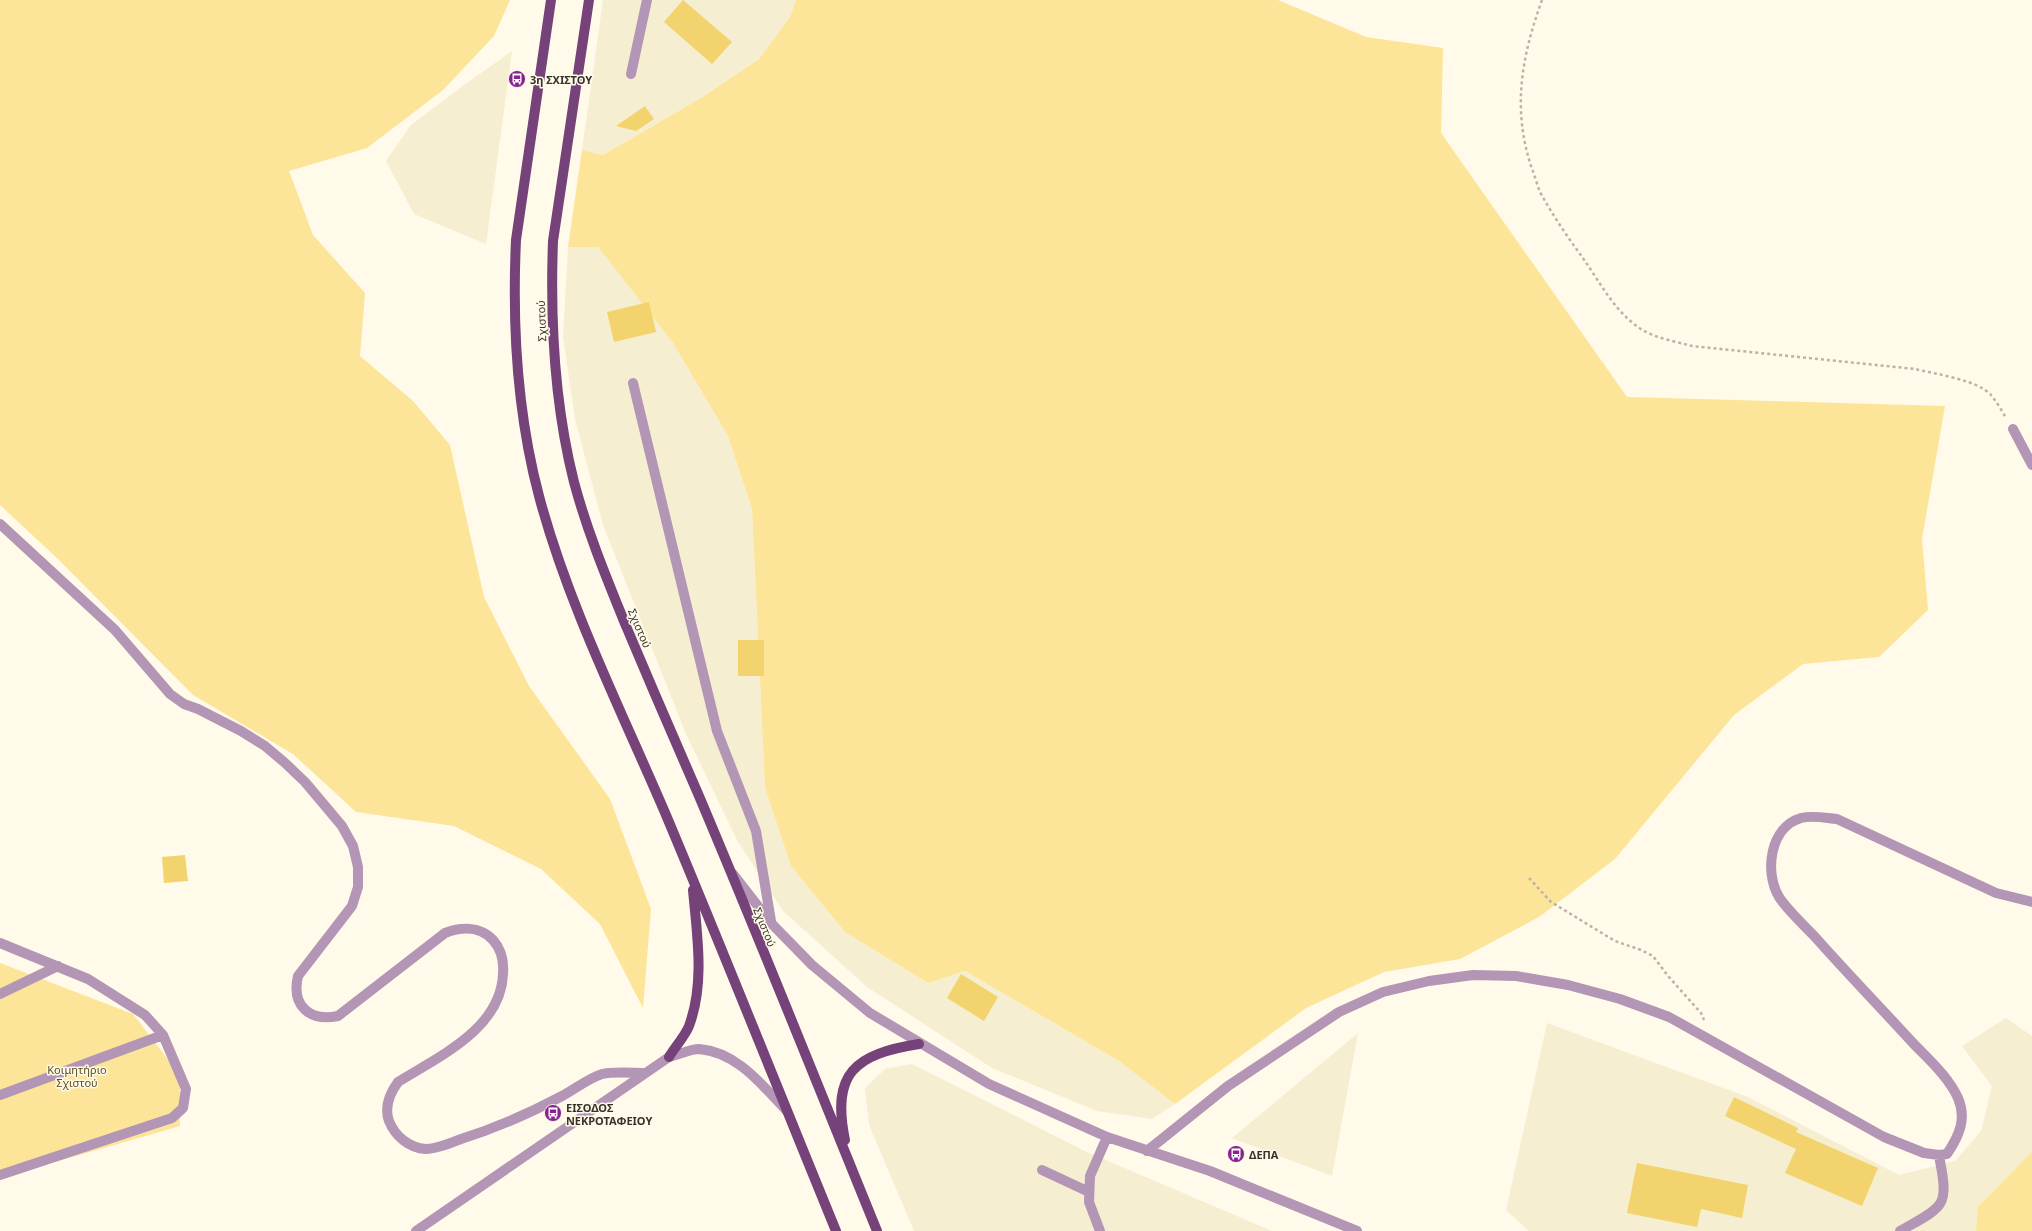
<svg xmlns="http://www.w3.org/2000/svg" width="2032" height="1231" viewBox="0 0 2032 1231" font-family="'Noto Sans',sans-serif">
	<rect width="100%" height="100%" fill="#fffae9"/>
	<path fill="#f6eed1" d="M603,0h193l-6,17 -31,42 -58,39 -98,57 -21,-5z
		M512,51l-26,193 -72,-30 -28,-53 25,-36 53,-40z
		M568,247h30l75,96 55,93 24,73 13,279 26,78 54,66 83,51 37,-12 154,90 56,43 -23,15 -55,-8 -105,-43 -125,-81 -84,-76 -45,-69 -52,-108 -83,-209 -28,-106 -12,-82z
		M2006,1018l26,18v117l-54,78h-449l-23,-21 41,-187 201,74 151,78 56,-14 26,-30 11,-45 -30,-40z
		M1358,1033l-26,143 -100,-38z
		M912,1064l175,88 185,79h-358l-45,-106 -4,-37 20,-19z"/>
	<path fill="#fce599" d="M0,0h510l-16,36 -51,54 -76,58 -78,23 24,64 52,58 -5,63 53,45 37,44 34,152 45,89 81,113 41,110 -8,99 -43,-84 -59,-55 -87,-43 -98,-14 -63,-58 -100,-59 -135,-136 -58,-54z
		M796,0h482l88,37 77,11 -2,85 186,264 318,9 -23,133 6,71 -49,47 -76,7 -69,51 -119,144 -76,58 -79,42 -76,13 -78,36 -131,96 -56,-43 -154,-90 -37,12 -83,-51 -54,-66 -26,-78 -13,-279 -24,-73 -55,-93 -75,-96h-30l14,-97 21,5 98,-57 58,-39 31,-42z
		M0,963l133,51 47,61v51l-180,52z
		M2032,1152v79h-56l2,-24z"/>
	<path fill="#f2d36d" d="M683,0l49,42 -20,22 -48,-42z
		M645,106l9,13 -18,12 -20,-5z
		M649,302l7,30 -42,10 -7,-30z
		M738,640h26v36h-26z
		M185,855l3,26 -24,2 -2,-26z
		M961,974l37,23 -14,24 -37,-23z
		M1734,1097l64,31 -2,4 82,36 -16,38 -77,-33 11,-24 -71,-33z
		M1637,1163l111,22 -6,33 -41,-9 -4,18 -70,-14z"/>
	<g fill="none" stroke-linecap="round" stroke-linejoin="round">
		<path stroke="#b8b4a6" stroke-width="2.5" stroke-dasharray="3 3" stroke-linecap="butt" d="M1542,0c-21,58 -30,110 -10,169 3,7 5,16 8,23 13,24 29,47 45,69 15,22 30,50 53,66 15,11 36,14 54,19l223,23c20,5 63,11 76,26 6,7 11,16 15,23
			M1529,878l22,24 64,39 26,9 12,6 15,20 33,37 3,7"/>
		<path stroke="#b395b5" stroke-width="10" d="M631,74l16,-74
			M633,383l84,348 39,100 15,90
			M2013,429l19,36
			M0,524l115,106 55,64 14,10 14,5 43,22 24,15 19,16 21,20 37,44 11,20 5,21v20l-6,19 -54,70c-7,30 12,46 40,40l107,-83c16,-6 35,-7 48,7 9,10 11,22 10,34 -2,55 -65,83 -105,108 -8,11 -14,25 -9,39 6,15 20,27 37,28 11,0 25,-6 35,-10 35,-11 69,-26 101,-43 13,-7 27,-18 40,-22 11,-3 32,-1 43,-1
			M733,874l38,49 41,42 58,48 119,71 118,53 103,34 147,60
			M0,943l88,36 57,36 18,20 23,54 -3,19 -11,10 -172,57
			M0,994l58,-28
			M0,1095l163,-60
			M1147,1151l81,-65 111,-74 44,-20 46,-11 44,-6 43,1 52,9 52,14 49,18 215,120 40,16 15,2 8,-1c12,-18 20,-35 11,-56 -10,-22 -30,-39 -46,-56 -32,-35 -65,-69 -96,-104 -11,-12 -28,-27 -37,-41 -15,-25 -9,-70 22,-79 12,-3 24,0 36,1l159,74 36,9
			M1042,1170l47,22
			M416,1231l253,-174c9,-2 21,-8 30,-8 38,3 63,36 87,61
			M1100,1231l-11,-29 1,-26 17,-39
			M1900,1231c11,-7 35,-17 41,-29 6,-13 0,-33 -2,-47"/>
		<path stroke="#75427a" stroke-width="10" d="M551,0l-35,240c-4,86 1,173 23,256 29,109 83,216 127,319 58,138 113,277 170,416
			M589,0l-36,241c-3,81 1,162 21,241 13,49 33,97 52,144 24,57 48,113 73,170 61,144 119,290 178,435
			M669,1057c6,-10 16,-21 20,-31 16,-43 8,-91 4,-136
			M845,1140c-14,-67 10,-86 74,-96"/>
	</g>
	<defs>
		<g id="bus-disc" transform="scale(0.9)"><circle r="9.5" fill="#85248e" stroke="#fffae9"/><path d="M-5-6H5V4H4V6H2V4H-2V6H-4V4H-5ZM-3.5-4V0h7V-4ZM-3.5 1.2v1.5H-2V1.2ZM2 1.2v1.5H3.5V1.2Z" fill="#fff"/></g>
	</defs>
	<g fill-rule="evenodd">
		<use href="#bus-disc" x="517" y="79"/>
		<use href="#bus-disc" x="553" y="1113"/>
		<use href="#bus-disc" x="1236" y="1154"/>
	</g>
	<g text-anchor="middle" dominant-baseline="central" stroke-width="3" stroke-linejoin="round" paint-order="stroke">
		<g font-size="11" font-weight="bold" fill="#36342b" stroke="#fffae9" text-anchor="start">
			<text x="530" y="79">3η ΣΧΙΣΤΟΥ</text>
			<text x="566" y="1107">ΕΙΣΟΔΟΣ<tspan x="566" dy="13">ΝΕΚΡΟΤΑΦΕΙΟΥ</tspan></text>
			<text x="1249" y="1154">ΔΕΠΑ</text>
		</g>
		<g font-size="11" fill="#36342b" stroke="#fffae9">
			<text transform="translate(541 321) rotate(-92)">Σχιστού</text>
			<text transform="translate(640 628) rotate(67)">Σχιστού</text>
			<text transform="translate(765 927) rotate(68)">Σχιστού</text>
		</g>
		<g font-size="11" fill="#594d22" stroke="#fffae9">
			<text x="77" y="1069">Κοιμητήριο<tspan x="77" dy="13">Σχιστού</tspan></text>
		</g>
	</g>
</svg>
